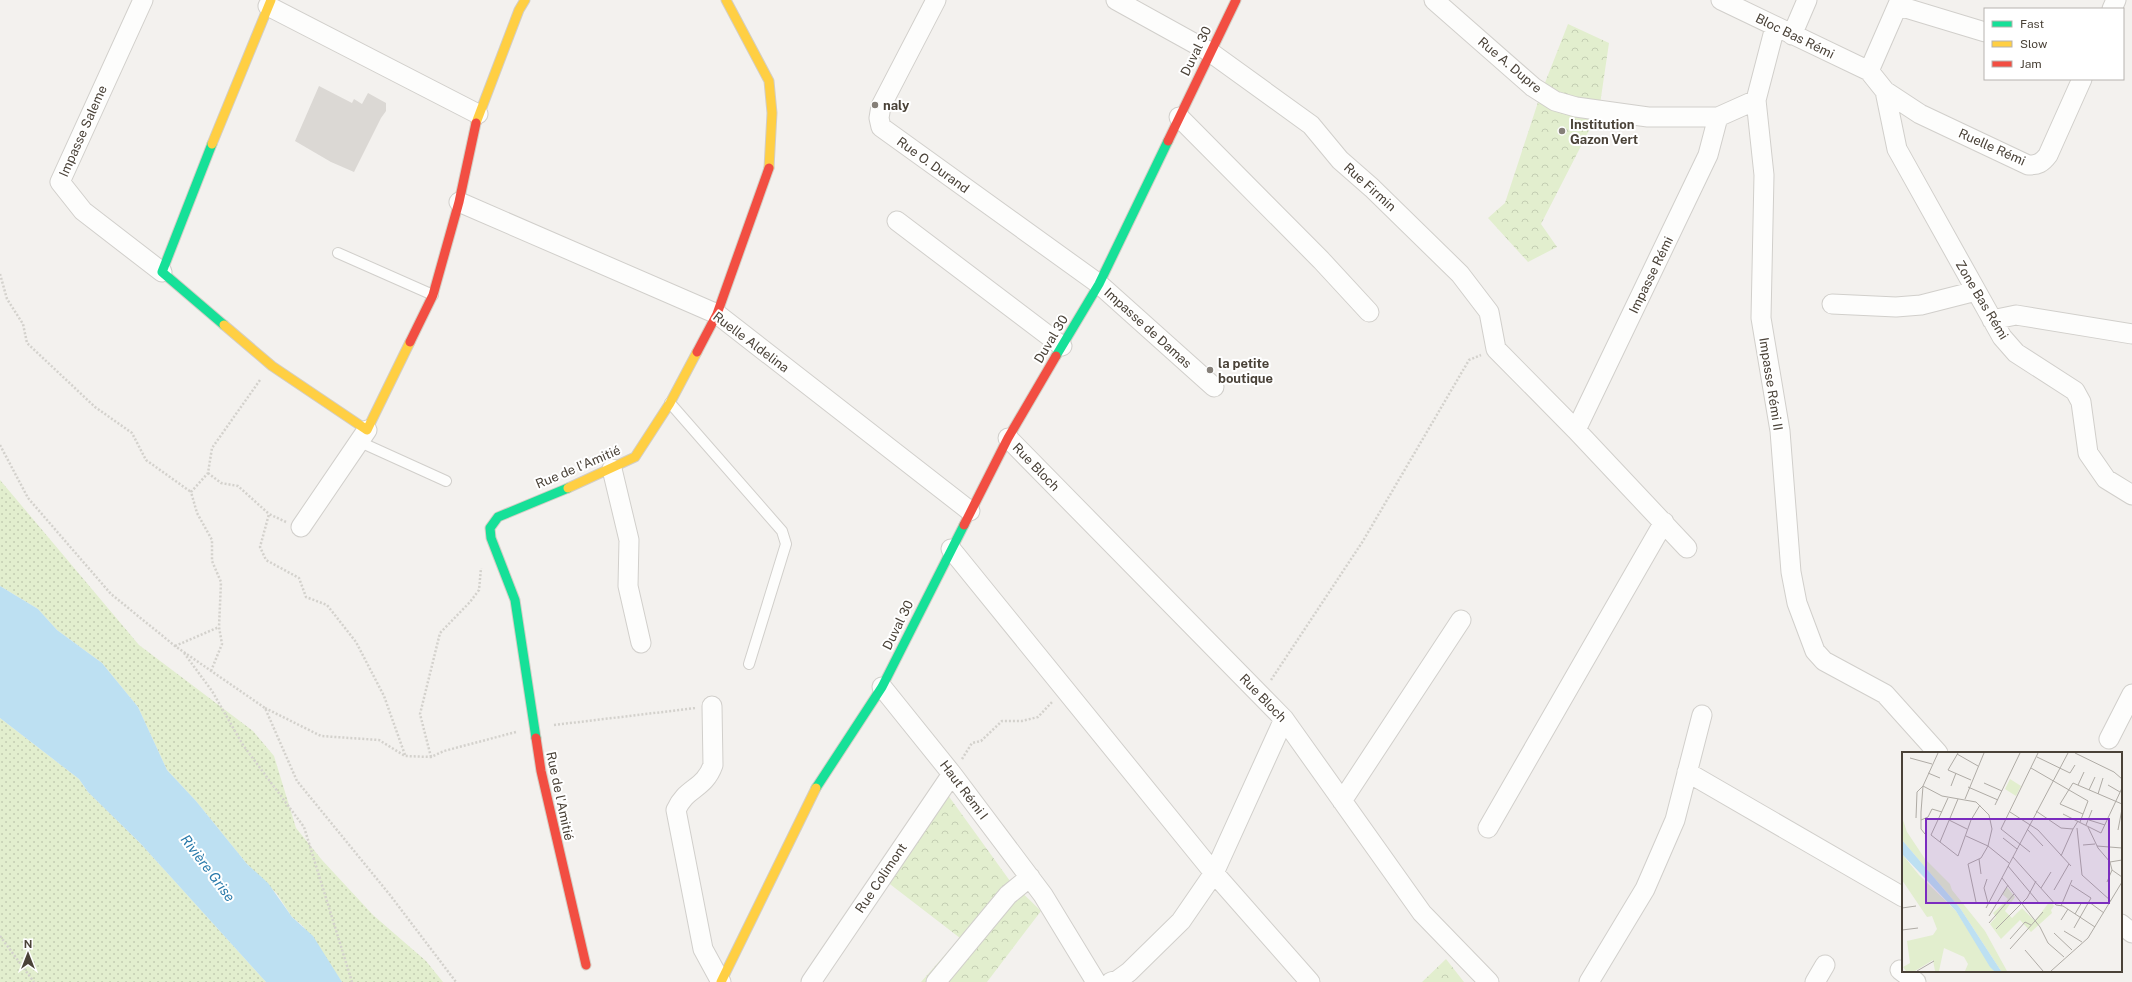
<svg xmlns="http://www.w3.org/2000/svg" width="2132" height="982" viewBox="0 0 2132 982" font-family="'Public Sans',sans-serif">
	<defs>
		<pattern id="grass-dots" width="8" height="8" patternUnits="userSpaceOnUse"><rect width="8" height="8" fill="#e2eece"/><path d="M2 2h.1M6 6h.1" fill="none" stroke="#c3cdb2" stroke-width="1.8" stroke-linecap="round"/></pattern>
		<pattern id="forest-crowns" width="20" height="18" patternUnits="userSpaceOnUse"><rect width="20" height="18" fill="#e2eece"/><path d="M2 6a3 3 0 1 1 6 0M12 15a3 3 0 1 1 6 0" fill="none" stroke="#c3cdb2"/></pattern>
	</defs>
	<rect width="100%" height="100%" fill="#f3f1ee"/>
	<path fill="url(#grass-dots)" d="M0,480l139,165 114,86 21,25 22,72 26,32 51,55 53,46 17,21h-101l-39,-56 -11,-9 -15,-23 -30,-30 -51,-63 -29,-31 -29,-63 -36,-44 -45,-33 -19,-21 -38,-23z
		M0,718l79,61 9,13 53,52 125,138h-266z"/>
	<path fill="url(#forest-crowns)" d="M1568,24l41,19 -10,68 -58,113 16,23 -29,15 -40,-44 17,-15 36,-110z
		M945,791l65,90 31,30 -54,71h-66l39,-44 -78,-60z
		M1446,959l18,23h-42z"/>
	<path fill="#bde0f2" d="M0,586l38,23 19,21 45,33 36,44 29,63 29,31 51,63 21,19 24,34 21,19 29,46h-76l-125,-138 -53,-52 -9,-13 -79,-61z"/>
	<path fill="#dbd8d4" d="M319,86l33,17 2,-4 8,5 6,-11 18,10v8l-5,7 -27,54 -23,-10 -36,-21z"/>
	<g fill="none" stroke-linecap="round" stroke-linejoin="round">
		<g stroke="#d1cfcb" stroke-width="12">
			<path id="lane" d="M338,253l95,42
				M670,403l112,128 4,13 -37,120
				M360,442l86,39"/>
		</g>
		<g stroke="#d1cfcb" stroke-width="21">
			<path id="street" d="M143,0l-83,182 23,29 79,61
				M936,0l-55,106 -2,12 2,9 218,157 115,103
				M1116,0l94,52 101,73 29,35 32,28 88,86 29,38 7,37 80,81 111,118
				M1434,0l99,87 22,14 21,6 72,10h70l38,-17 19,-73
				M1721,0l148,71 16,20 35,23 108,51c10,0 14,-2 20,-10l34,-76
				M268,6l210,108
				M1899,6l86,26
				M2112,9l4,-9
				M1792,35l15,-35
				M1869,71l31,-71
				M1885,91l12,58 105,188 14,16 59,38 6,11 7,51 18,26 26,16
				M1756,100l8,75 -3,143 19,113 11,141 6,31 18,48 9,10 61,33 53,59
				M1179,117l142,143 48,52
				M459,202l258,112 253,197
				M897,221l165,125
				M1832,304l64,3 25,-2 55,-14
				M1992,320l24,-5 116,19
				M1576,430l132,-275 10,-38
				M1008,438l276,281 138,194 67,69
				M612,469l17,71 -1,46 13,57
				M301,527l66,-97
				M951,549l263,324 96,109
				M882,687l70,87 91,121 53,87
				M712,706l1,59c-9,25 -27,22 -37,45l27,139 18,33
				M2109,739l23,-45
				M1687,772l216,125
				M1342,801l119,-181
				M1488,828l176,-306
				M2121,924l11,9
				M1900,970l16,12
				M811,982l141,-208
				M936,982l72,-87 22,-18
				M1111,982l7,-2 11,-8 52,-51 33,-48 70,-154
				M1589,982l56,-93 30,-69 27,-105
				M1815,982l10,-17"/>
		</g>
		<g stroke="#d3cec5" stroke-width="11">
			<path id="fast" d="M212,144l-50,128 62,53
				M1056,356l43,-72 69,-143
				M536,738l-21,-138 -24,-62 -1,-10 8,-11 70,-29
				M816,788l66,-101 82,-162"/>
		</g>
		<g stroke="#d3cec5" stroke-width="11">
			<path id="slow" d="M726,0l43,81 3,32 -3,55
				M476,123l43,-113 6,-10
				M212,144l59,-144
				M224,325l48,41 95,64 43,-88
				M568,488l67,-31 35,-54 27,-51
				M721,982l95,-194"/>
		</g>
		<g stroke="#d3cec5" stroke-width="11">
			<path id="jam" d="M1168,141l68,-141
				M410,342l23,-47 26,-93 17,-79
				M697,352l20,-38 52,-146
				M964,525l44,-87 48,-82
				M536,738l5,33 45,194"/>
		</g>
		<path stroke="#d3d1cc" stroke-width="2.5" stroke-dasharray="2 2" stroke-linecap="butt" d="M0,274l7,25 16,25 4,19 68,64 37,26 14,27 45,32
			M0,445l28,53 83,96 64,52 90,62 32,73 93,114 66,87
			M208,473l13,10 17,3 31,28
			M286,522l-17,-8 -9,33 6,13 33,18 7,19 21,8 29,37 28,54 21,59
			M175,646l44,-19
			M184,653l28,38 31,54 61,82 48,155
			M211,671l11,-27 -3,-17 2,-45 -9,-21v-21l-15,-27 -6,-21 17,-19 4,-25 48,-68
			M1271,680l92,-139 106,-181 12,-5
			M265,708l56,28 58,4 26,16 26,1 13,-6 72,-19
			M554,725l142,-17
			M431,757l-11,-43 20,-81 30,-31 9,-12 2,-22
			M962,759l10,-16 9,-2 21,-20h20l16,-4 14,-15
			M0,936l34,46"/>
		<use href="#lane" stroke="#fdfdfc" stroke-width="10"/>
		<use href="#street" stroke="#fdfdfc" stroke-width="19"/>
		<use href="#fast" stroke="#16e098" stroke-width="9"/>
		<use href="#slow" stroke="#ffcf43" stroke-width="9"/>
		<use href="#jam" stroke="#f24e42" stroke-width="9"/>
	</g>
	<g fill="#857f78" stroke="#fff" stroke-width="1.5">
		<circle cx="875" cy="105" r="4"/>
		<circle cx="1562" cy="131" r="4"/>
		<circle cx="1210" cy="370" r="4"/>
	</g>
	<g text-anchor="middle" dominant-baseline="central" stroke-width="4" stroke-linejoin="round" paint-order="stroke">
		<g font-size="13" fill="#4a4238" stroke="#fff">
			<text transform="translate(1795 36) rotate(26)">Bloc Bas Rémi</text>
			<text transform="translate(1196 51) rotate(-64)">Duval 30</text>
			<text transform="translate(1510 65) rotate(40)">Rue A. Dupre</text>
			<text transform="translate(83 131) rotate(-66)">Impasse Saleme</text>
			<text transform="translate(1992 147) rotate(24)">Ruelle Rémi</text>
			<text transform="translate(933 165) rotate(36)">Rue O. Durand</text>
			<text transform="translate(1370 187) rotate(42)">Rue Firmin</text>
			<text transform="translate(1651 275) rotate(-64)">Impasse Rémi</text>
			<text transform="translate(1982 300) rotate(59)">Zone Bas Rémi</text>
			<text transform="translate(1148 328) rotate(42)">Impasse de Damas</text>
			<text transform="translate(1051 339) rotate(-59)">Duval 30</text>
			<text transform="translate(751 342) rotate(37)">Ruelle Aldelina</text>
			<text transform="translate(1771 384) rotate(81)">Impasse Rémi II</text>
			<text transform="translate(578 467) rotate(-23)">Rue de l'Amitié</text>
			<text transform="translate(1036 467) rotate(46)">Rue Bloch</text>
			<text transform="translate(898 625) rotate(-64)">Duval 30</text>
			<text transform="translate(1263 698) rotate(46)">Rue Bloch</text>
			<text transform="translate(964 790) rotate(53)">Haut Rémi I</text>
			<text transform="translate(560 796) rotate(78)">Rue de l'Amitié</text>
			<text transform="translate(881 878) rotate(-56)">Rue Colimont</text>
		</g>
		<g font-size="13" font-weight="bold" fill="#4a4238" stroke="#fff" text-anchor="start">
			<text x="883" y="105">naly</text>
			<text x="1570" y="124">Institution<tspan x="1570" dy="15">Gazon Vert</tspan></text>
			<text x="1218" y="363">la petite<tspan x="1218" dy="15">boutique</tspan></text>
		</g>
		<g font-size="14" font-style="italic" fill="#297aaa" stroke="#fff">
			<text transform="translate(208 868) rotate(53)">Rivière Grise</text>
		</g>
	</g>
	<g transform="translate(1902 752)">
		<rect width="220" height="220" fill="#f3f1ee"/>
		<path d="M0,65l5,15 18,27 25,25 2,6 33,41 22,40h-6l-41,-63 -58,-68zM0,102l17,21 37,36 38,60h-29l3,-7 -4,-7 -20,-9 -5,23h-4l-2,-11 -18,11h-9l-3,-4 7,-4 -3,-22 26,-6 4,-6 -5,-13 -5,1 -25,-37z" fill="#e2eece"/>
		<path d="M108,27l11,7 -5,10 -11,-7zM105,135l8,10 -10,14 7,7 10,-10 13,13 15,-20 4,5 -3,4 1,3 -21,19 -11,-12 -19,19 -11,-15 6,-7 -3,-4 15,-14 -6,-5z" fill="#e2eece"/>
		<path d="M0,88l58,68 41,63h-7l-4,-4 -34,-56 -54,-57z" fill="#bde0f2"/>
		<path fill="none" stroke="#afaba5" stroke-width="1" d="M56,1l-10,17 23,10M173,1l39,19 8,7M55,2l21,12M135,5l33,16 5,-8M8,6l22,6M129,16l57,33 -8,21M26,21l12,5M82,31l18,8M176,33l6,-13M206,33l12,7M21,34l19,10 34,6 13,13 3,14 -4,17 -7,12 -13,6 8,38M49,34l5,-13M66,35l30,13M187,38l6,-13M196,42l5,-16M56,47l-18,43 18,14 13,-36 9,-15M63,47l19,-46M93,53l25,-52M134,59l25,17 12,1 5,-8M108,60l28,18 33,36M161,62l38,19 21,-45M181,62l-23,-10 13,-21 49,21M14,66l1,-26 6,-6M19,68l7,-3 4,-8 10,3M47,68l18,9M187,68l16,5M184,73l6,-15M186,75l10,21 12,14 2,8 10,7M175,76l5,47 29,26M125,77l16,17M216,78l4,-21M23,82l-4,-5v-17l2,-26 15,-33M64,84l22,10 21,17M101,86l14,11M38,90l-9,-7 17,-37M181,93l12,-1M195,94l25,2M128,100l-29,-23 37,-76M159,104l12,-27M111,105l43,48 7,1 32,21M77,107l2,15M208,110l12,-2M106,114l31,37M100,126l38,49 8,16 16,14M85,127l-3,9 4,15M205,130l5,-12M169,133l20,13 -17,30M139,136l10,-16M152,138l15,-26M187,150l15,11M159,154l11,-26M0,156l14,-2M84,156l82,-155M173,162l7,-12M87,164l19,-31M159,168l7,-11M87,171l25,-29M94,177l31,-31 9,-17M0,178l16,-2M162,179l18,11M152,181l18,17M108,187l15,-17 6,3M108,197l33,-37M123,198l18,21M15,219l17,-10M149,219l37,-33 34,-56"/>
		<path fill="#7b2cbf" fill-opacity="0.15" stroke="#7b2cbf" stroke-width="2" d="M24,67h183v84h-183z"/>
		<rect width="220" height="220" fill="none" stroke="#4a4238" stroke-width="2"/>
	</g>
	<rect x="1984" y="8" width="140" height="72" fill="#ffffff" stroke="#b7b3af"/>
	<rect x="1992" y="21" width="20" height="6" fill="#16e098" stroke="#b7b3af"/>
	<text x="2020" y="28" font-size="12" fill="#4a4238">Fast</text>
	<rect x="1992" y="41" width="20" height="6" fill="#ffcf43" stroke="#b7b3af"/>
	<text x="2020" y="48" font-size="12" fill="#4a4238">Slow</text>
	<rect x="1992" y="61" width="20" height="6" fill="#f24e42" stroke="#b7b3af"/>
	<text x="2020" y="68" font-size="12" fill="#4a4238">Jam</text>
	<g transform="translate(28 954)" stroke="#ffffff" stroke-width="3" paint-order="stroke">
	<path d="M0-3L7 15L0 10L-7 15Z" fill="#4a4238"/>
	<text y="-6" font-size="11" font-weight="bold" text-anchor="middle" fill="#4a4238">N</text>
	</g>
</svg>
